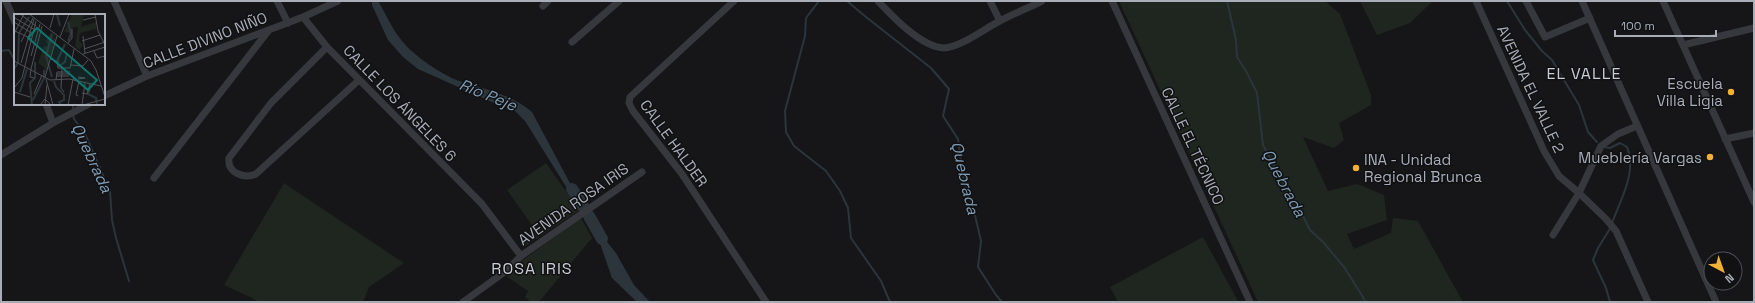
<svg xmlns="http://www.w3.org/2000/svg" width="1755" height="303" viewBox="0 0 1755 303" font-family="'Space Grotesk',sans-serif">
	<rect width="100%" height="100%" fill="#161618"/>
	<path fill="#1e261f" d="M1119,1h206l15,13 31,81v10l-32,18 5,17 -10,8 -31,-11 25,54 29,-7 27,11 3,25 -40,14 7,15 37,-16 2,-15 25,3 45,81h-205z
		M1360,1h73l-23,22 -33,12z
		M546,163l24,34 11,12 -57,38 -5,-7 15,-12 -27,-38z
		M284,183l120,80 -35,24 -6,15h-103l-36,-17z
		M581,218l11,20 -53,64h-8l-6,-5 3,-6 -22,-15 17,-16z
		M1203,237l35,64 -120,1 -8,-15z"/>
	<path fill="#2c353c" d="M372,1h6c8,13 14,28 24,40 12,15 39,33 57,40 25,8 54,14 73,31l48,90 -10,-9 -45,-72 -10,-10 -21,-8 -76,-34 -15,-12 -15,-17 -16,-35z
		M594,226l22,27 18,32 16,17h-13l-25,-24z"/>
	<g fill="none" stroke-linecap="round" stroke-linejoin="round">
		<path stroke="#2c353c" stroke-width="2" d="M819,1l-13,17 -1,18 -20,75 1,21 8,14 32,25 14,20 8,17 3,30 30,43 9,21
			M847,1l19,16 65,51 18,21 -6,27 15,23 5,37 11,35 7,30 -3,26 18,28 6,7
			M1227,1l9,39 1,17 9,14 11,22 6,52 18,34 17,27 12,24 13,12 21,25 22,35
			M1507,1l18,29 17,21 10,9 27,45 9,27 9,10
			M1,51l8,-1 6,11
			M73,104v6
			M73,114l1,5 11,15 25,57 2,29 4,18 13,43
			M1604,147l6,1 10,-5 7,4c10,26 -6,51 -15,76
			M1610,302l-4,-14 -13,-28 5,-12 13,-21"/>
		<path stroke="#2c353c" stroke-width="12" d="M572,189l11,17
			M589,216l13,23"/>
		<path stroke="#37383d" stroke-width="7" d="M6,1l9,21
			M114,1l33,75
			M277,1l11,22
			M734,1l-104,96 -1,6 4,8 49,63 84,128
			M878,1c14,15 43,46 66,47 15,0 40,-19 54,-26 15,-8 30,-14 44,-21
			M990,1l10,20
			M1112,1l138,301
			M1476,1l68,150 15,25 20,17 27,26 10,12 32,71
			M1526,1l19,36 45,-19
			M1582,1l134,301
			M1663,1l91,201
			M543,6l5,-5
			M303,17l24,30 155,157 39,52
			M572,42l47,-41
			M1683,45l71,-17
			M327,47l-56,56 -42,55c-2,15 15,21 27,16l103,-94
			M104,96l43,-20 156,-59 35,-16
			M46,104l7,19
			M1725,139l29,-6
			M1,155l52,-32 36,-19
			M154,178l115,-148
			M1553,235l26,-42 22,-47 17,-12 19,-8
			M463,302l43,-31 15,-15 121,-84"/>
	</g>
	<g fill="#f2b134" stroke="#111113" stroke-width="1.5">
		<circle cx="1731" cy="92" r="4"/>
		<circle cx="1710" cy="157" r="4"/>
		<circle cx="1356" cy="168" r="4"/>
	</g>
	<g text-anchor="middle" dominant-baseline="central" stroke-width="3" stroke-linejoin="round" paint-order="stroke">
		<g font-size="15" fill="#a8adb8" stroke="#111113">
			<text transform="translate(205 40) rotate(-21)">CALLE DIVINO NIÑO</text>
			<text transform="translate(1531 89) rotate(65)">AVENIDA EL VALLE 2</text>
			<text transform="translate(400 103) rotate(46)">CALLE LOS ÁNGELES 6</text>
			<text transform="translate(674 143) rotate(54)">CALLE HALDER</text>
			<text transform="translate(1193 146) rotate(65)">CALLE EL TÉCNICO</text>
			<text transform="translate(573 204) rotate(-35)">AVENIDA ROSA IRIS</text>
		</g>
		<g font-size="15" fill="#a8adb8" stroke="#111113" text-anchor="end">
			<text x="1723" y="83">Escuela<tspan x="1723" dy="17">Villa Ligia</tspan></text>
			<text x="1702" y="157">Mueblería Vargas</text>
			<text x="1364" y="159" text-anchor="start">INA - Unidad<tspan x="1364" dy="17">Regional Brunca</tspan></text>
		</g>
		<g font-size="16" letter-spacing="1" fill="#c9ccd4" stroke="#111113">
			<text x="1584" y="73">EL VALLE</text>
			<text x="532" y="268">ROSA IRIS</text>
		</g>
		<g font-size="16" font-style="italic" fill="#7f9bb3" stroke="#111113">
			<text transform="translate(488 95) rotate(22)">Río Peje</text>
			<text transform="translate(92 158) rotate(65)">Quebrada</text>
			<text transform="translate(965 178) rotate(77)">Quebrada</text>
			<text transform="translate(1284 183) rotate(62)">Quebrada</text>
		</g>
	</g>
	<g transform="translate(14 14)">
		<rect width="91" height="91" fill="#161618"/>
		<path d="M58,0h12l-3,13 15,-5v7l-16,4 -1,8 4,4 -4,5 -4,-4 3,-19 -6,1v5l-8,-1zM37,18l4,4 -3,3 4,-2 -11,37 -1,-7 -6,-4 6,-17h4l-2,-5z" fill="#1e261f"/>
		<path fill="none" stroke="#2c353c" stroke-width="2" d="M43,0l3,12M38,20l-6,22 6,21M54,27l3,-7 -3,-12M45,52l6,-4 2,-9M45,53l-1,-8 7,-15M0,55l4,-6 1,-30 10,-16M40,67l2,6 8,8v5l-5,2 2,3M76,75l-2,5 8,4 1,7M6,78l7,-23M19,86l11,-22v-8M18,91l-2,-22 5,-5v-16"/>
		<path fill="none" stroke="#505258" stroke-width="1" d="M6,0l16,12M15,0l62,47 5,9 9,27M81,0l3,17 7,14M1,4l20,12M69,6l13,-3M0,8l19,12M36,14l4,-14M1,17l17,8M0,20l10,-20M69,22l2,17M46,23l9,-23M68,27l18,-6M7,28l12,-24M54,29l4,-5v-9M70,35l21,-7M80,37l3,7 8,-2M69,40l22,-7M17,42l9,-32M36,45l7,2 1,7h12l4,-19M0,47l36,19 19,-1 32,7M7,49l13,-44M57,51l12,1 5,-6M48,54l-1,20 3,4M17,55l11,-43M17,55l-1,8 4,1M43,60h13M42,62h13M31,63l12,-41M64,63l7,1 -7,1M32,65l7,26M42,66l1,-8h13M0,74l8,-10 14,-57M0,78l16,5M68,79l5,1 3,-10M20,80l8,-19M64,82l-2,-1 3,-14M26,91l5,-6 6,6M31,91l2,-20M54,91l5,-26M68,91l3,-22M69,91l22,-6"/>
		<path fill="#0f766e" fill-opacity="0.15" stroke="#0f766e" stroke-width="2" d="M23,14l60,52 -9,10 -60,-52z"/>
		<rect width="91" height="91" fill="none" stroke="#a8adb8" stroke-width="2"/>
	</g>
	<rect width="1755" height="303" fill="none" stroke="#a8adb8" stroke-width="4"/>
	<g transform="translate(1723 271) rotate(139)"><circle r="19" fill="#111113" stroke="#4d4f55"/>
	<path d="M0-3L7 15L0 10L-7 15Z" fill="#f2b134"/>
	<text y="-6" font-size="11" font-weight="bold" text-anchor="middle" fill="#a8adb8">N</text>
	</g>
	<path d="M1615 30v6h101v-6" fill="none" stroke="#a8adb8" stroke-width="2"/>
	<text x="1621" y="30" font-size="12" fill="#a8adb8" stroke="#111113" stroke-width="3" paint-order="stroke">100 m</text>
</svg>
